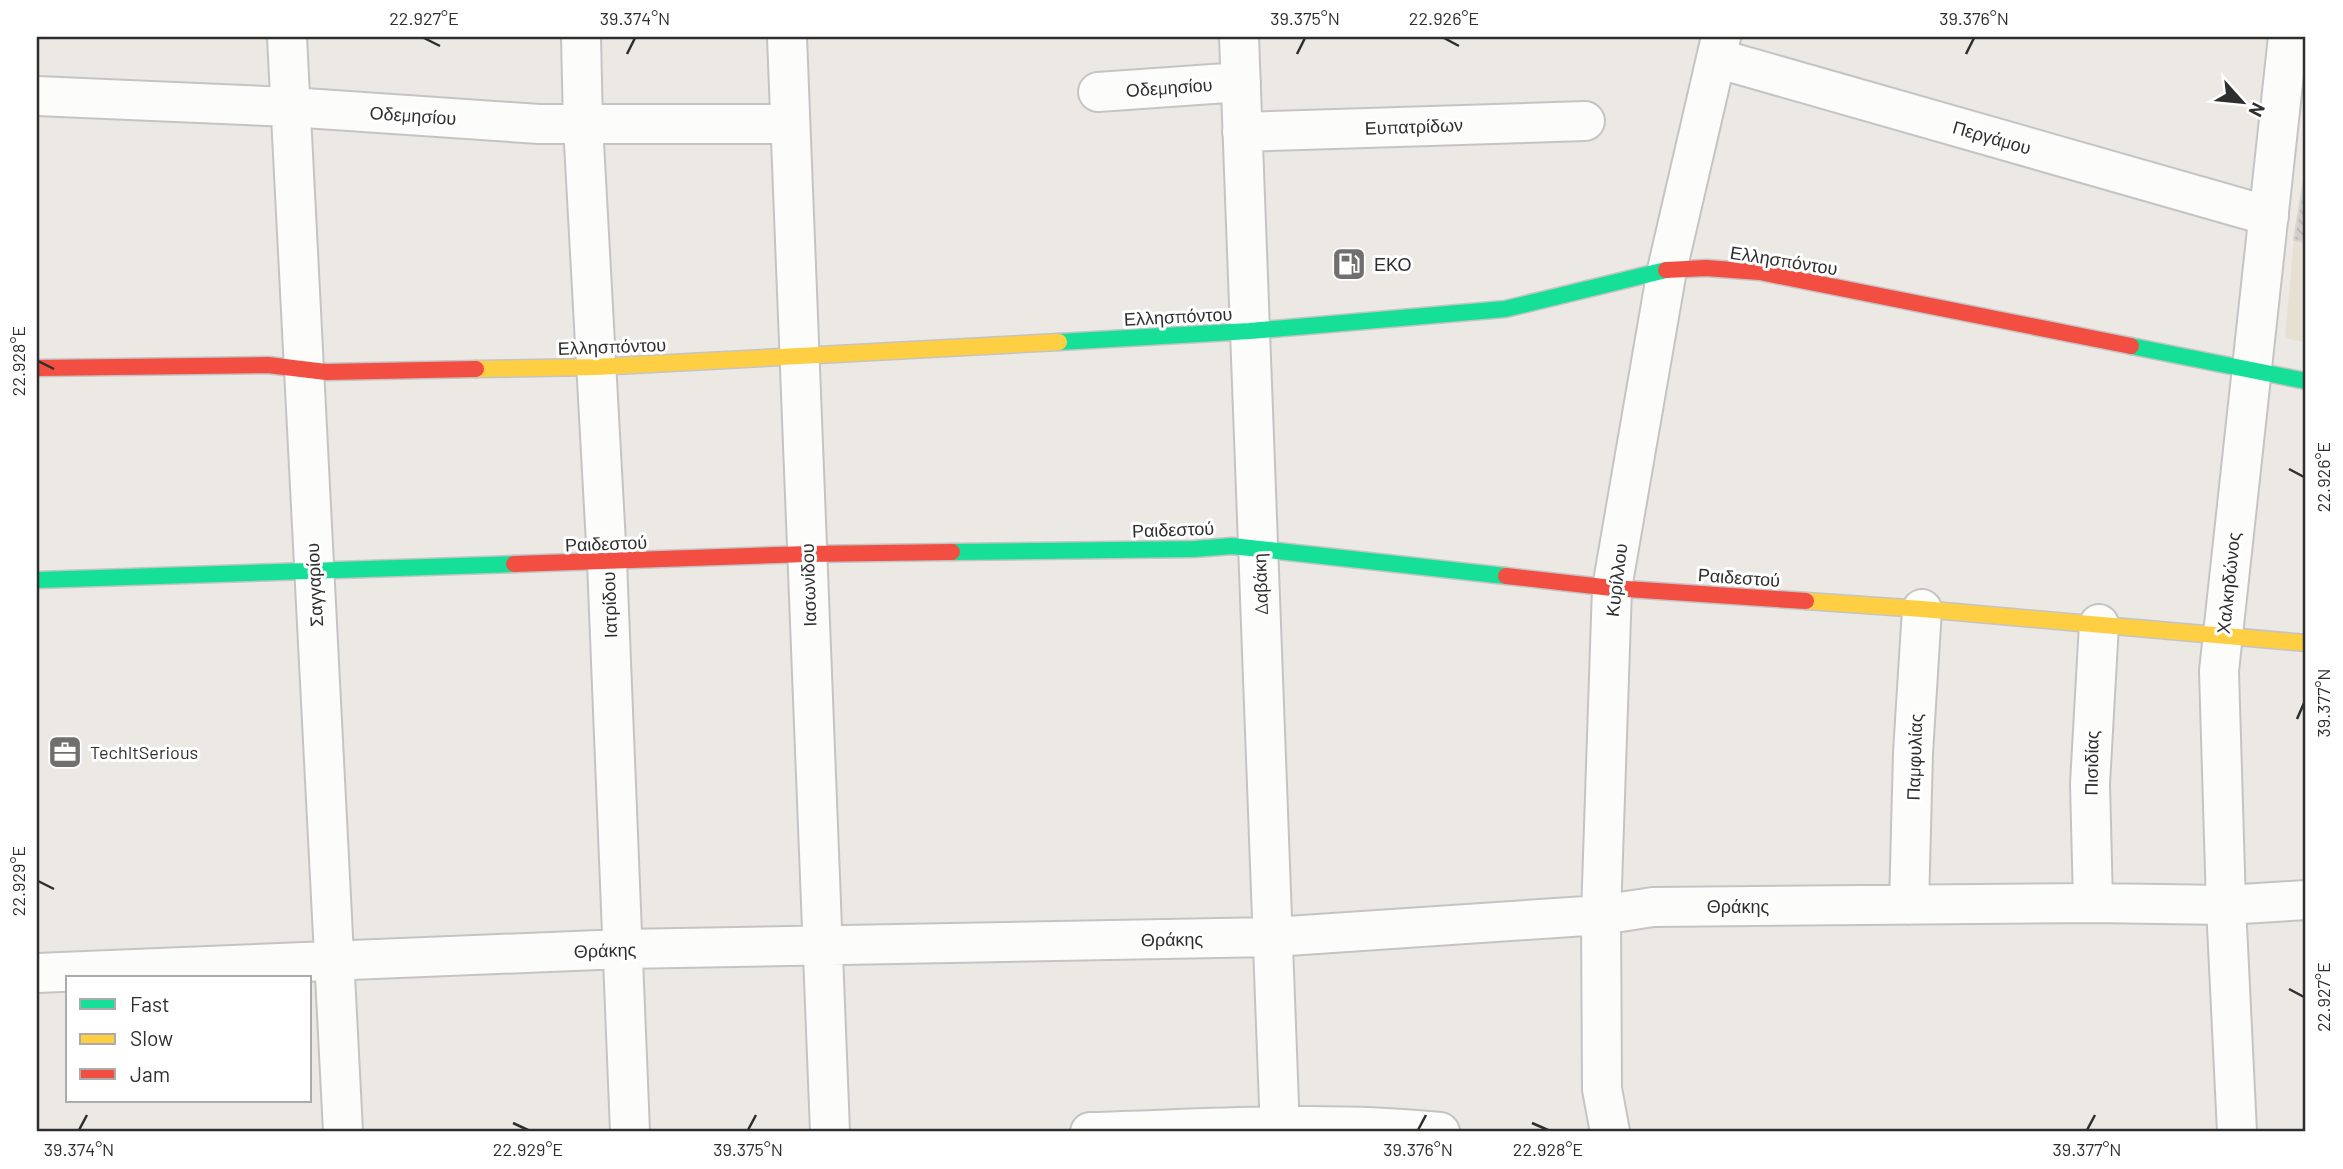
<svg xmlns="http://www.w3.org/2000/svg" width="2343" height="1169" viewBox="0 0 2343 1169" font-family="Barlow,sans-serif">
	<defs>
		<pattern id="building-back-hatch" width="6" height="6" patternUnits="userSpaceOnUse" patternTransform="scale(1.75)"><rect width="6" height="6" fill="#d1cecb"/><path d="M-1 5l2 2M0 0l6 6M5-1l2 2" fill="none" stroke="#b4b1af"/></pattern>
	</defs>
	<rect width="100%" height="100%" fill="#ece8e4"/>
	<path fill="#e6e0d3" d="M2306,168v175l-21,-5 9,-98z"/>
	<path fill="url(#building-back-hatch)" stroke="#d7d4d0" stroke-width="2" d="M2306,168v74l-12,-2z"/>
	<g fill="none" stroke-linecap="round" stroke-linejoin="round">
		<g stroke="#c5c4c5" stroke-width="42">
			<path id="street" d="M287,37l56,1095
				M581,37l2,88 24,437 23,570
				M787,37l43,1095
				M1239,37l41,1095
				M1716,58l553,158
				M1098,92l143,-10
				M37,96l253,11 249,17h251
				M1242,132l343,-11
				M2093,903l-3,-119 9,-160
				M1909,905l4,-152 9,-144
				M37,973l585,-24 651,-12 328,-22 52,-8 440,-4 133,2 80,-5
				M1090,1132c116,-3 234,-12 350,0
				M1610,1132l-8,-43 -1,-174 11,-327 55,-318 54,-233
				M2237,1132l-11,-227 -7,-234 69,-634"/>
		</g>
		<g stroke="#c5c4c5" stroke-width="19">
			<path id="fast" d="M1059,342l191,-11 255,-22 161,-39
				M2131,346l175,35
				M952,552l242,-3 38,-3 274,30
				M37,580l477,-16"/>
		</g>
		<g stroke="#c5c4c5" stroke-width="19">
			<path id="slow" d="M476,369l120,-2 463,-25
				M1806,601l116,8 384,34"/>
		</g>
		<g stroke="#c5c4c5" stroke-width="19">
			<path id="jam" d="M1666,270l40,-2 54,4 371,74
				M37,368l231,-3 58,7 150,-3
				M514,564l293,-10 145,-2
				M1506,576l106,12 194,13"/>
		</g>
		<use href="#street" stroke="#fcfcfb" stroke-width="38"/>
		<use href="#fast" stroke="#16e098" stroke-width="16"/>
		<use href="#slow" stroke="#ffcf43" stroke-width="16"/>
		<use href="#jam" stroke="#f24e42" stroke-width="16"/>
	</g>
	<path fill="none" stroke="#2e2e2e" stroke-width="2.5" d="M424,38l16,8M1444,38l15,8M627,54l8,-16M1297,54l8,-16M1966,54l8,-16M38,361l16,8M2289,469l15,8M2297,719l7,-16M38,881l16,8M2289,989l15,8M513,1123l15,7M1532,1123l16,7M79,1130l8,-15M748,1130l8,-15M1418,1130l8,-15M2087,1130l8,-15"/>
	<defs>
		<g id="fuel-square" transform="scale(1.75)"><rect x="-9" y="-9" width="18" height="18" rx="4" fill="#706f6e" stroke="#fff"/><path d="M-5.5-6h7V0h2V4h1.3V-2.5L3-4.5l.8-.8L6-3V5H2.5V1h-1V6h-7ZM-4.2-4.7v3.2H.2V-4.7Z" fill="#fff"/></g>
		<g id="office-square" transform="scale(1.75)"><rect x="-9" y="-9" width="18" height="18" rx="4" fill="#706f6e" stroke="#fff"/><path d="M-6-3h4V-5.5h4V-3h4V5H-6ZM-1-4.5V-3h2v-1.5ZM-6 0V1H6V0Z" fill="#fff"/></g>
	</defs>
	<g fill-rule="evenodd">
		<use href="#fuel-square" x="1349" y="264"/>
		<use href="#office-square" x="65" y="752"/>
	</g>
	<g text-anchor="middle" dominant-baseline="central" stroke-width="6" stroke-linejoin="round" paint-order="stroke">
		<g font-size="18" fill="#2e2e2e" stroke="#fff">
			<text transform="translate(1169 87) rotate(-4)">Οδεμησίου</text>
			<text transform="translate(413 115) rotate(4)">Οδεμησίου</text>
			<text transform="translate(1414 126) rotate(-2)">Ευπατρίδων</text>
			<text transform="translate(1992 137) rotate(16)">Περγάμου</text>
			<text transform="translate(1784 260) rotate(9)">Ελλησπόντου</text>
			<text transform="translate(1178 316) rotate(-3)">Ελλησπόντου</text>
			<text transform="translate(612 346) rotate(-2)">Ελλησπόντου</text>
			<text transform="translate(1173 529) rotate(-2)">Ραιδεστού</text>
			<text transform="translate(606 543) rotate(-2)">Ραιδεστού</text>
			<text transform="translate(1739 577) rotate(4)">Ραιδεστού</text>
			<text transform="translate(1616 580) rotate(-83)">Κυρίλλου</text>
			<text transform="translate(2228 583) rotate(-84)">Χαλκηδώνος</text>
			<text transform="translate(1260 584) rotate(-92)">Δαβάκη</text>
			<text transform="translate(314 585) rotate(-93)">Σαγγαρίου</text>
			<text transform="translate(808 585) rotate(-92)">Ιασωνίδου</text>
			<text transform="translate(609 605) rotate(-92)">Ιατρίδου</text>
			<text transform="translate(1914 757) rotate(-88)">Παμφυλίας</text>
			<text transform="translate(2091 763) rotate(-89)">Πισιδίας</text>
			<text x="1738" y="906">Θράκης</text>
			<text transform="translate(1172 939) rotate(-1)">Θράκης</text>
			<text transform="translate(605 950) rotate(-2)">Θράκης</text>
		</g>
		<g font-size="18" fill="#2e2e2e" stroke="#fff" text-anchor="start">
			<text x="1374" y="264">ΕΚΟ</text>
			<text x="90" y="752">TechItSerious</text>
		</g>
	</g>
	<rect width="2343" height="1169" fill="none" stroke="#ffffff" stroke-width="77"/>
	<rect x="66" y="976" width="245" height="126" fill="#ffffff" stroke="#ababab" stroke-width="2"/>
	<rect x="80" y="999" width="35" height="10" fill="#16e098" stroke="#ababab" stroke-width="2"/>
	<text x="130" y="1012" font-size="21" fill="#2e2e2e">Fast</text>
	<rect x="80" y="1034" width="35" height="10" fill="#ffcf43" stroke="#ababab" stroke-width="2"/>
	<text x="130" y="1046" font-size="21" fill="#2e2e2e">Slow</text>
	<rect x="80" y="1069" width="35" height="10" fill="#f24e42" stroke="#ababab" stroke-width="2"/>
	<text x="130" y="1082" font-size="21" fill="#2e2e2e">Jam</text>
	<g transform="translate(2242 102) rotate(117)" stroke="#ffffff" stroke-width="5" paint-order="stroke">
	<path d="M0-5L12 26L0 18L-12 26Z" fill="#2e2e2e"/>
	<text y="-10" font-size="19" font-weight="bold" text-anchor="middle" fill="#2e2e2e">N</text>
	</g>
	<rect x="38" y="38" width="2266" height="1092" fill="none" stroke="#2e2e2e" stroke-width="2.5"/>
	<g font-size="18" text-anchor="middle" fill="#2e2e2e">
		<text x="424" y="25">22.927°E</text>
		<text x="635" y="25">39.374°N</text>
		<text x="1305" y="25">39.375°N</text>
		<text x="1444" y="25">22.926°E</text>
		<text x="1974" y="25">39.376°N</text>
		<text transform="translate(19 361) rotate(-90)" y="6">22.928°E</text>
		<text transform="translate(2324 477) rotate(-90)" y="6">22.926°E</text>
		<text transform="translate(2324 703) rotate(-90)" y="6">39.377°N</text>
		<text transform="translate(19 881) rotate(-90)" y="6">22.929°E</text>
		<text transform="translate(2324 997) rotate(-90)" y="6">22.927°E</text>
		<text x="79" y="1156">39.374°N</text>
		<text x="528" y="1156">22.929°E</text>
		<text x="748" y="1156">39.375°N</text>
		<text x="1418" y="1156">39.376°N</text>
		<text x="1548" y="1156">22.928°E</text>
		<text x="2087" y="1156">39.377°N</text>
	</g>
</svg>
